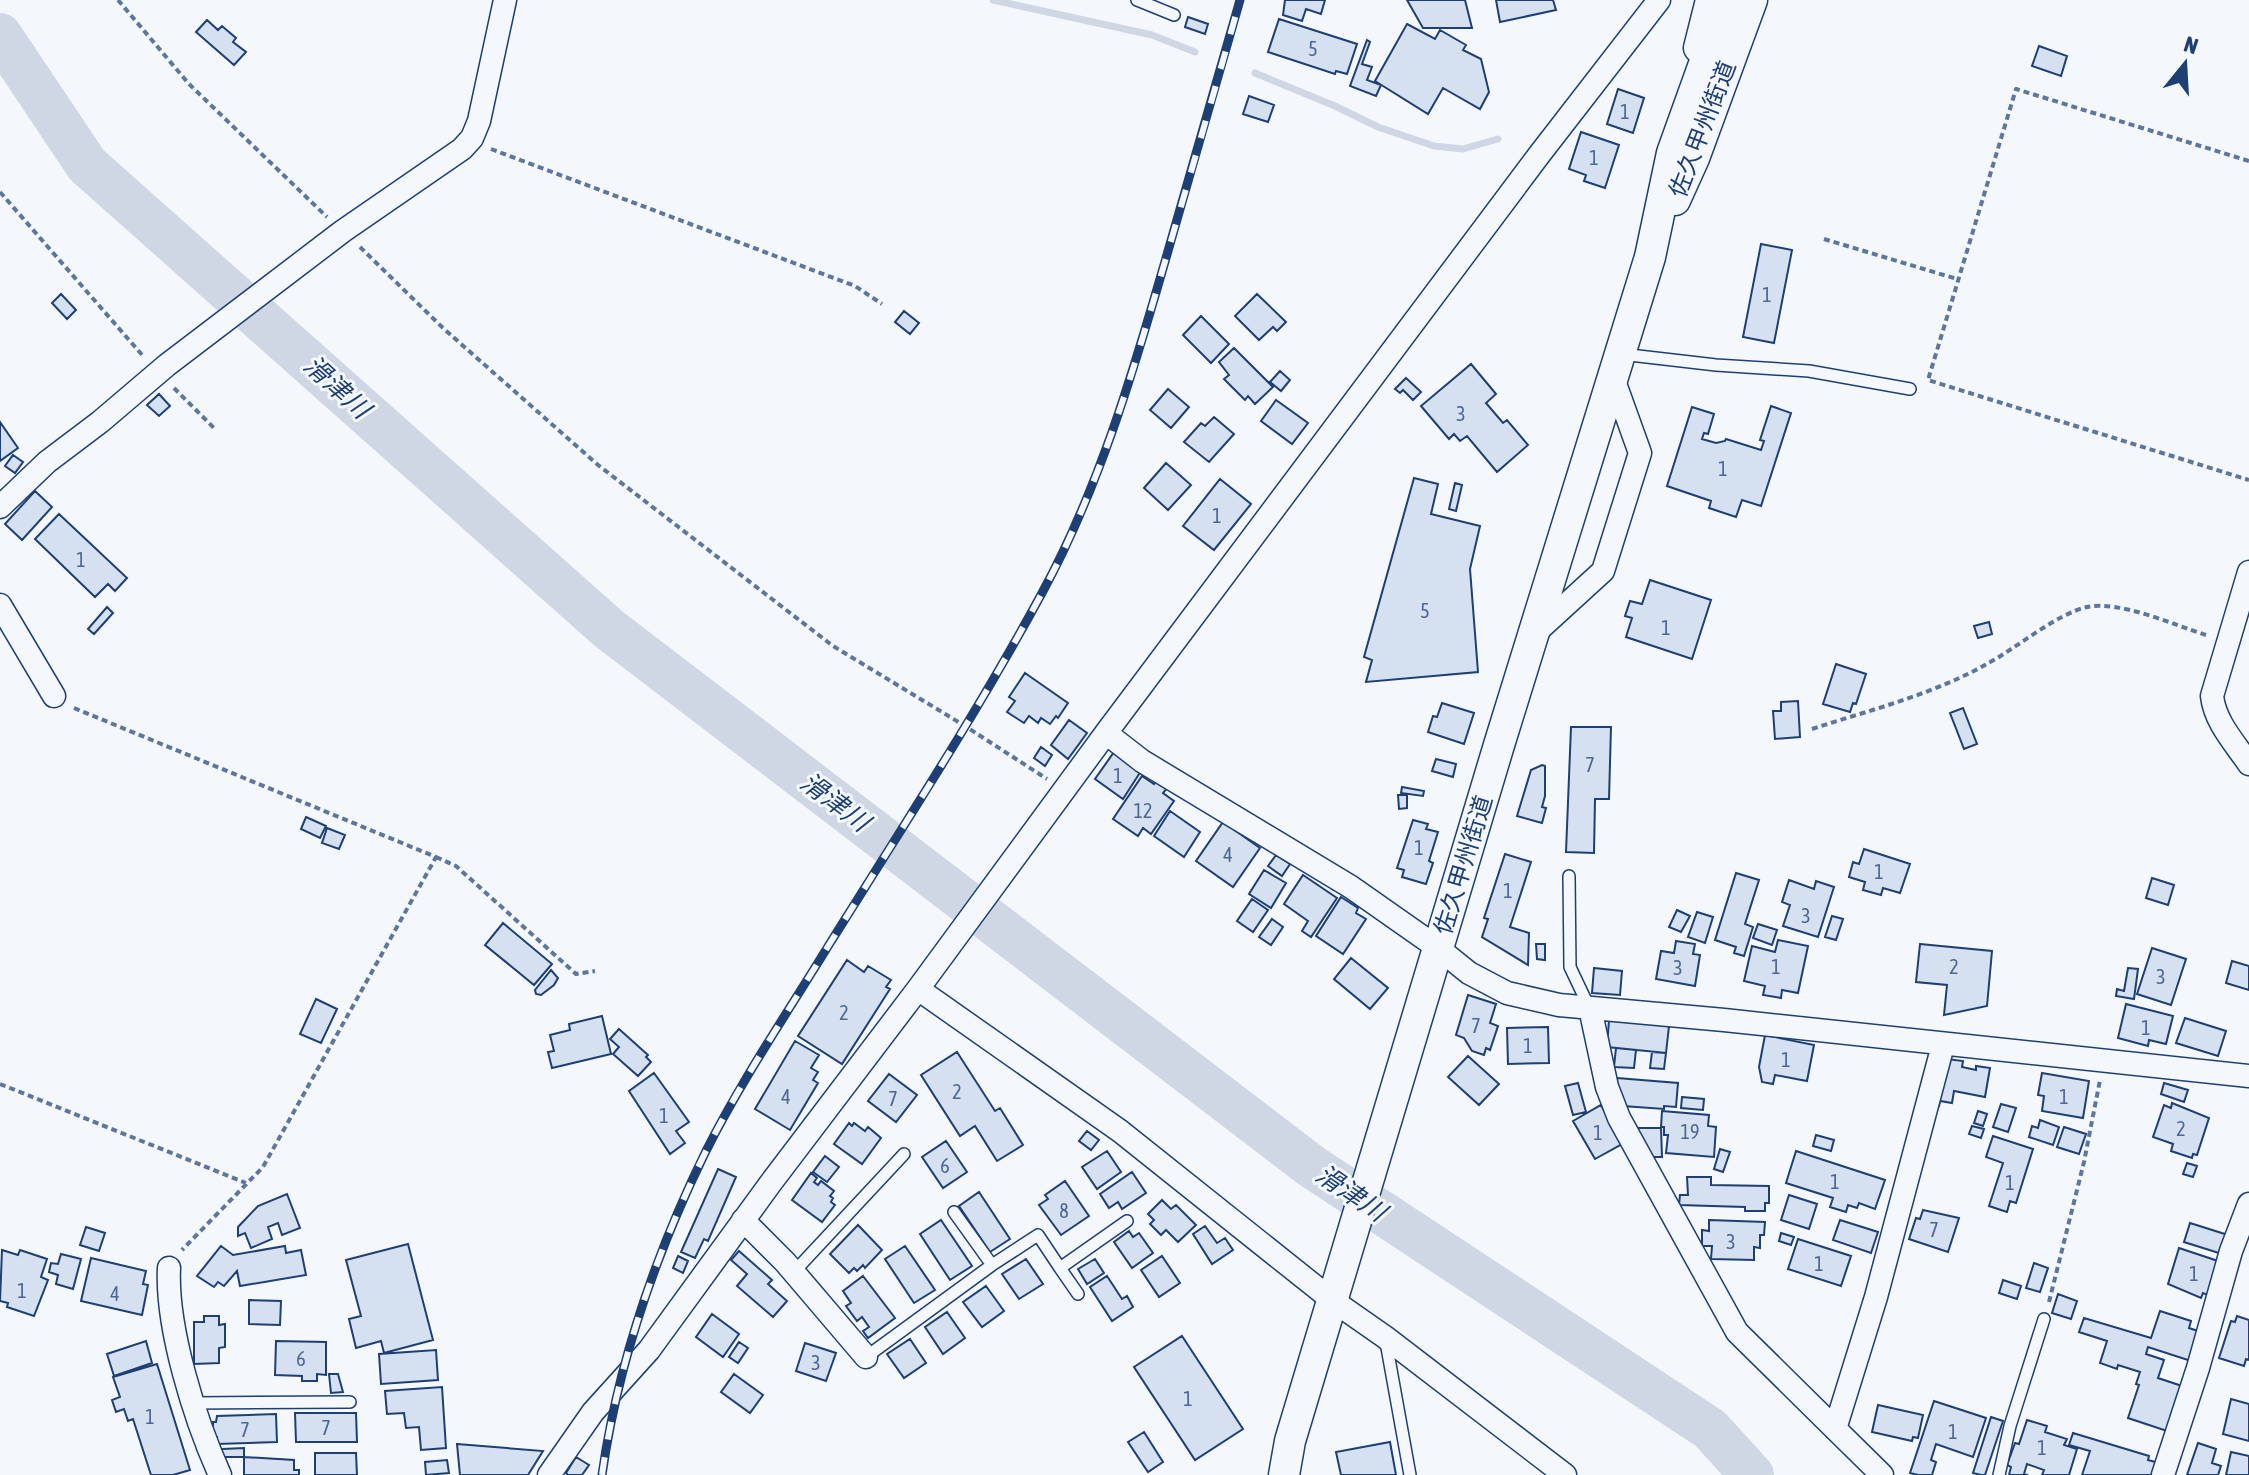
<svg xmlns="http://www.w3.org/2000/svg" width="2249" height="1475" viewBox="0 0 2249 1475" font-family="'Asap Condensed','Noto Sans JP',sans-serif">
	<rect width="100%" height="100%" fill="#f4f7fb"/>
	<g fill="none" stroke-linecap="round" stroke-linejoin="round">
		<path stroke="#cfd7e4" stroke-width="7" d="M993,0l159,35 43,17
			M1255,73l80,33 43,21 56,19 29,3 35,-10"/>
		<path stroke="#cfd7e4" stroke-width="44" d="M0,35l87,130 522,464 702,537 399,263 42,46"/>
	</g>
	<path fill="#d5e0f0" stroke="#1d3f73" stroke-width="2" d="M1285,0h40l-4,14 -15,-5 -4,12 -19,-6z
		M1407,0h58l7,28h-49z
		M1496,0h57l3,10 -56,12z
		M1188,17l20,7 -3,10 -20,-7z
		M1279,19l78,25 -10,30 -11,-3 -1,3 -67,-22z
		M207,20l11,10 4,-4 14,12 -3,4 13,10 -12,13 -38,-33z
		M1407,24l28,15 5,-9 26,15 -3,5 18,9 8,33 -9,17 -37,-21 -15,26 -53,-33z
		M1367,40l3,2 -8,22 10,3 -5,13 14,5 -5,11 -26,-10z
		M2039,46l28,10 -6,20 -29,-10z
		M1618,89l26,9 -11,35 -26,-9z
		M1249,96l25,9 -6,17 -25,-8z
		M1581,132l38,13 -14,43 -21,-7 2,-6 -17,-6z
		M1761,244l31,6 -18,93 -31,-6z
		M61,294l15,16 -9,9 -15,-16z
		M1257,294l29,28 -9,9 -4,-4 -14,13 -24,-24z
		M904,311l15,12 -9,11 -15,-12z
		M1201,316l28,28 -18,19 -28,-28z
		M1234,348l39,39 -18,17 -7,-8 -3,4 -21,-21 5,-4 -10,-13z
		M1471,364l25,30 -10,9 17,20 4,-3 21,25 -31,27 -30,-36 -7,5 -6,-7 -5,5 -28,-33z
		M1280,371l10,9 -9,11 -11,-9z
		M1406,378l15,14 -8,8 -10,-10 -3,3 -5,-4z
		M1168,389l21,18 -18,21 -21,-18z
		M159,394l11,12 -11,10 -12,-11z
		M1276,400l32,23 -16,21 -31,-23z
		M1771,406l20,7 -30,93 -19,-6 -6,17 -27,-9 2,-7 -44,-15 25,-79 22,7 -6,20 -4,-1 -2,6 14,4 9,-2 1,-2 35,11 3,-9 -4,-1z
		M1214,417l20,17 -25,28 -25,-20 17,-19 4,3z
		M0,422l18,26 -18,13z
		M13,455l10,7 -8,11 -10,-7z
		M1166,463l25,22 -23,25 -24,-22z
		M1414,478l24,6 -7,30 49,12 -10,43 8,103 -112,10 6,-22 -8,-3z
		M1220,479l31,25 -37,46 -31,-24z
		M1455,483l7,2 -6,26 -7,-2z
		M35,491l17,16 -30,33 -17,-16z
		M59,514l68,64 -12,13 -7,-7 -13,13 -60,-58z
		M1650,580l61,20 -19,59 -66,-22 6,-19 -7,-2 5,-15 12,3z
		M107,607l6,6 -19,21 -6,-5z
		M1989,622l3,12 -14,4 -4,-12z
		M1836,664l30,10 -10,30 -3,-1 -3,9 -27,-8z
		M1025,673l43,30 -10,15 -2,-2 -6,8 -9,-6 -3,5 -9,-7 -5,7 -17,-11 8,-11 -6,-4z
		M1798,701l2,36 -25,2 -2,-28h8v-9z
		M1442,703l32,10 -10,31 -36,-12 5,-16 4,1z
		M1963,708l14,36 -13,5 -14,-36z
		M1069,720l18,13 -19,26 -17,-14z
		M1571,727h40l-2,72h-14l-1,54 -28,-1z
		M1041,747l11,8 -7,11 -11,-8z
		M1114,752l27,19 -18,28 -28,-20z
		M1436,759l20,5 -3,13 -21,-6z
		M1542,765l3,1v30l-3,11 4,1 -4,15 -25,-7 14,-46z
		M1142,776l12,8 3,-5 11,8 -5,6 11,8 -23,33 -8,-6 -5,8 -25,-17z
		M1402,787l22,4 -1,5 -22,-3z
		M1398,795h9v13l-8,1z
		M1170,811l30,21 -16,25 -30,-21z
		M306,817l20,9 -6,12 -19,-9z
		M1413,820l15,4 -2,5 12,3 -9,29 4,2 -7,21 -24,-7 2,-7 -7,-2z
		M1223,822l37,26 -27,39 -37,-26z
		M327,828l18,7 -6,14 -17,-6z
		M1864,849l46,15 -10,29 -17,-5 -2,7 -18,-5 2,-8 -16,-5 4,-15 6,2z
		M1505,854l26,8 -21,65 19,6 -1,32 -46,-28 6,-18 -4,-1z
		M1276,855l14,9 -8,12 -14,-10z
		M1264,870l22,13 -15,25 -22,-14z
		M1736,873l23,7 -14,44 8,3 -9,29 -10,-3 2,-6 -21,-7z
		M1303,875l34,23 -26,39 -9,-6 6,-10 -24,-17z
		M2152,878l22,7 -6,20 -22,-7z
		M1789,880l25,9 2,-8 18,6 -16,50 -35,-11 7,-21 -8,-3z
		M1341,897l17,11 -2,5 10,6 -23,35 -27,-18z
		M1252,899l16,11 -15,22 -16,-11z
		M1677,910l13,6 -9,16 -12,-5z
		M1697,912l16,5 -8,26 -17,-6z
		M1832,916l11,3 -7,21 -11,-3z
		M1272,919l11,8 -12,18 -12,-8z
		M503,923l49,41 -18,21 -49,-40z
		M1758,924l19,6 -5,15 -19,-7z
		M1778,940l30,6 -10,47 -16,-3 -1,8 -18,-3 2,-9 -21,-5 8,-35 23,6z
		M1676,941l19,3 -2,10 7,1 -5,31 -39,-7 5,-28 13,2z
		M1536,944h9v16l-8,-1z
		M1920,944l72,7 -5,55 -43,9 3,-30 -31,-3z
		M2152,948l34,11 -15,46 -34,-11z
		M1351,958l37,30 -18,21 -36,-30z
		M847,960l17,12 4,-6 23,14 -5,7 4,2 -48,75 -44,-28z
		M2232,961l17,5v24l-23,-7z
		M1594,968l28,3 -2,24 -28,-2z
		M2128,968l10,1 -4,30 -18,-3 1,-7 7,2z
		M551,970l7,8 -4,7 -13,10 -5,-1 -1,-4z
		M1468,995l28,9 -6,19 8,3 -8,24 -4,-2 -2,7 -12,-4 -8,-13 -8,-3z
		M316,999l21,10 -16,34 -21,-9z
		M2126,1004l47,12 -7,28 -17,-4 -1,6 -30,-8z
		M602,1016l9,38 -59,14 -4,-16 6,-1 -4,-16 20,-5 -1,-6z
		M2185,1018l41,13 -8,25 -42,-13z
		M1609,1020l60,6 -3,27 -59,-6z
		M1548,1027l1,36 -41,1 -1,-36z
		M619,1029l29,26 -2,2 5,5 -13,14 -25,-22 6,-7 -9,-8z
		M1765,1035l49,10 -7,36 -32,-6 -2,9 -11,-2 -3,-15z
		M795,1041l24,14 -8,13 7,4 -5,8 5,3 -28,47 -35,-21z
		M1616,1048l20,2 -2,18 -20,-1z
		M957,1052l38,59 5,-3 23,37 -26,16 -22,-35 -15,10 -39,-61z
		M1652,1052l14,1 -2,16 -14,-1z
		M1468,1056l31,28 -20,21 -31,-28z
		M1947,1059l16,2 -1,6 14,3v-4l14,2 -5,29 -31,-6 -2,12 -12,-2 -1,5 -6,-1z
		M654,1073l35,49 -13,9 9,12 -15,11 -41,-63z
		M2042,1073l47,8 -6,37 -41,-7 2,-15 -6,-1z
		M889,1074l28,21 -21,27 -28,-21z
		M1617,1078l61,5 -2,24 -12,-1v3l-41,-3 -7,-15z
		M1578,1083l8,29 -13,3 -8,-29z
		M2164,1083l24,7 -4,12 -23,-8z
		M1682,1097l22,2 -1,11 -22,-2z
		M2172,1103l37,15 -12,37 -4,-1 -1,4 -21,-7 2,-7 -20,-7 11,-32 7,3z
		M2001,1104l15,4 -8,24 -15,-5z
		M1601,1105l21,39 -27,15 -22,-38z
		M1662,1111l47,4 -1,11 8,1 -2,30 -48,-4 2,-18h-4v-8h-3z
		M1978,1111l9,3 -4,12 -9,-3z
		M2040,1120l19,7 -6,18 -24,-8 3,-11 6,2z
		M849,1123l3,3 2,-3 11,8 3,-4 13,11 -19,26 -28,-20z
		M1972,1126l12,3 -3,9 -12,-4z
		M2064,1127l22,7 -7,20 -22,-7z
		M1634,1128h27l1,29h-14z
		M1087,1131l12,9 -8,10 -12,-9z
		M1816,1135l18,5 -3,11 -18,-5z
		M1993,1136l40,13 -17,54 -6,-2 -3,11 -18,-6 14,-43 -17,-6z
		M946,1141l21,31 -24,16 -21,-31z
		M1720,1149l10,3 -7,20 -9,-3z
		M1107,1151l14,21 -24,17 -15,-22z
		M1796,1151l89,29 -10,29 -16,-6 -2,5 -9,-3 -2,7 -16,-5 3,-9 -47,-15z
		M825,1156l14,11 -12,15 -14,-10z
		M2187,1163l10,3 -4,11 -10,-3z
		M718,1169l18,8 -28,64 -4,-2 -9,19 -14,-6z
		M1132,1172l14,21 -24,16 -4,-7 -9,6 -9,-14z
		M811,1173l6,5 -3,4 4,3 3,-4 13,10 -4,5 3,2 -2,4 4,3 -13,17 -30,-22z
		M1687,1177h24v8l58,1v17h-4v8h-20v-4l-66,-2 1,-10h8z
		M1065,1181l24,35 -28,19 -22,-30 9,-6 -3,-4z
		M979,1192l31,47 -20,13 -31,-46z
		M287,1194l13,34 -18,7 -4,-12 -10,4 4,12 -21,9 -6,-15 -7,3v-9l20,-21z
		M1789,1195l28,9 -8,25 -28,-9z
		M1162,1200l9,9 5,-4 20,20 -18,17 -12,-12 -5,5 -11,-11 4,-4 -6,-6z
		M1923,1210l36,8 -11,34 -39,-13 7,-21 4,1z
		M941,1220l31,46 -22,14 -30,-46z
		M1709,1220l56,2 -1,13h-4v13l-6,-1v13l-43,-1 1,-13h-10v-16l7,1z
		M1840,1220l38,12 -7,21 -38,-13z
		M2190,1223l38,12 -6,19 -38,-12z
		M858,1225l24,25 -17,18 -2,-3 -6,6 -3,-3 -5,5 -19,-19z
		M1205,1226l12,17 8,-5 8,12 -21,14 -19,-30z
		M86,1227l19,6 -6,18 -19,-6z
		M1129,1231l4,6 6,-4 14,20 -21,15 -18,-26z
		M1781,1233l13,4 -3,8 -12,-4z
		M1798,1239l53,17 -10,30 -53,-17z
		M408,1244l25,96 -49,13 -3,-12 -25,7 -7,-29 12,-3 -15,-56z
		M221,1246l12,9 52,-9 1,7 15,-3 5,25 -66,11 -3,-15 -13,15 -6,-4 -4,5 -17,-11z
		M905,1246l30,44 -21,13 -29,-44z
		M2179,1248l42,14 -11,34 -7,-3 -2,5 -33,-14z
		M2,1250l16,5 2,-5 27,9 -6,18 7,3 -14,36 -27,-9 1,-4 -8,-2z
		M739,1251l33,29 -4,4 19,17 -14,16 -36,-31 10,-12 -16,-14z
		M61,1254l20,5 -8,30 -17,-5 2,-9 -9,-3 2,-9 7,1z
		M678,1256l10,5 -5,12 -10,-5z
		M1162,1256l18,27 -21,14 -18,-27z
		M91,1258l55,13 -3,13 5,1 -6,30 -61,-14z
		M1026,1259l17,25 -24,15 -17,-25z
		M1095,1259l9,14 -17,11 -9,-15z
		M2034,1263l14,5 -8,24 -14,-4z
		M863,1276l32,42 -27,20 -5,-7 6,-4 -7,-10 -5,4 -11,-15 5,-3 -8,-12z
		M1107,1276l15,23 5,-3 6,11 -21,14 -22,-34z
		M2003,1280l18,6 -4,13 -18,-6z
		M986,1286l18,25 -22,16 -19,-25z
		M2058,1294l19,7 -6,18 -19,-6z
		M249,1300l32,1 -1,24 -31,-1z
		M2160,1311l31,10 -2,7 12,4 -10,29 -43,-14 -2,7 18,6 -6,18 27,9 -15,45 -42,-14 11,-33 -3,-1 4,-12 -22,-7 -1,4 -17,-6 7,-22 -28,-9 5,-14 67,20z
		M947,1312l18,26 -22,16 -18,-27z
		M712,1314l27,20 -16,23 -27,-20z
		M204,1316h15v9l6,-1v23l-6,1v15l-25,1v-42h10z
		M2237,1316l12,4v40l-3,-1 -2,7 -25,-8 12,-37 4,1z
		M1182,1336l61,93 -48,31 -61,-93z
		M910,1339l16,24 -22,15 -17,-24z
		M146,1341l6,22 -38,13 -7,-22z
		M276,1341l50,1v33l-9,-1v7h-15v-5l-27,-1z
		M739,1342l9,6 -10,15 -9,-6z
		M805,1343l31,10 -10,28 -30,-10z
		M436,1350l2,30 -57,4 -2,-30z
		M157,1364l33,106 -17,5h-22l-18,-56 -5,2 -4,-12 -8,3 -4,-12 8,-3 -7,-20z
		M329,1374h9l5,18 -12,1z
		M734,1374l29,21 -13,18 -29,-21z
		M442,1387l4,61 -25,2 -2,-23 -13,1 -2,-15 -17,1 -2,-23z
		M2231,1399l18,5v37l-26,-7z
		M1934,1401l52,17 -13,39 -37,-13 -5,16 5,2 -4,13h-14l-8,-2z
		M1878,1405l45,10 -5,23 -5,-1 -1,4 -40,-9z
		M295,1413h61l1,29h-61z
		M276,1414l1,28 -60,2v-7l-4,-1v-14h3l1,-6z
		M1991,1417l12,4 -18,54h-4l-8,-2z
		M2027,1420l20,6 -2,6 22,7 -3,6 13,4 -8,26h-27l2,-5 -17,-6 -3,10 4,1h-19l2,-8 -4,-2 8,-22 4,1z
		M1144,1432l19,30 -15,10 -20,-30z
		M2073,1433l76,23 -1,4 11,3 -4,12h-73l8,-24 -21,-6z
		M1390,1442l6,33h-55l-5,-23z
		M2198,1443l18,6 -4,14 9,3 -3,9h-31z
		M457,1444l86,7 -15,24h-68z
		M244,1448v9h-22v-8z
		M2231,1452l18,4v19h-23z
		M315,1453h41l1,22h-42z
		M244,1457l50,3v10h5v5h-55z
		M576,1457l13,8 -7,10h-14l-2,-2z
		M447,1460l2,13 -23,2 -1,-13z"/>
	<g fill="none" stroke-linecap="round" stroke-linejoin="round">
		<g stroke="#1d3f73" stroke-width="14">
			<path id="service" d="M1137,0l37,15
				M1621,354l95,11 93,6 101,18
				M1569,876l1,91 19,40
				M954,1212l38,53
				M1060,1268l18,26
				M793,1273l111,-119
				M1386,1342l24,133
				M866,1357l126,-92 46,-30 22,33 67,-47
				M193,1403l157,-1
				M1999,1475l11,-49 34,-107"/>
		</g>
		<g stroke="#1d3f73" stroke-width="25">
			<path id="minor" d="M0,507l47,-45 53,-40 67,-57 176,-134 119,-82 10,-11 7,-17 26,-121
				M2249,572l-37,124c3,26 22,46 37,68
				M0,605l54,91
				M1534,634l69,-63 37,-118 -27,-75
				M1106,733l36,28 209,126 87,61 31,25 38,20 52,12 165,15 525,56
				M918,989l202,142 212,169 53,37 180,138
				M1590,1008l17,79 12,31 118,214 145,143
				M743,1220l42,42 81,95
				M169,1268c-3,60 26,152 51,207
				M1835,1429l41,-132 67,-252
				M549,1475l44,-63 56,-62 121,-166 148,-195 188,-256 433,-578 120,-155
				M2163,1475l35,-107 33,-117 18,-47"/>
		</g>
		<g stroke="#1d3f73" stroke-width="31">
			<path id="tertiary" d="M1698,48l12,-48"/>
		</g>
		<g stroke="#1d3f73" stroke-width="33">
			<path id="secondary" d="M1675,200l19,-42 58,-158
				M1284,1475l6,-34 209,-696 151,-488 22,-104 55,-153"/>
		</g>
		<path stroke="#5e769c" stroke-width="4" stroke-dasharray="6 4" stroke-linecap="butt" d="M118,0l71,84 138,133
			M491,149l364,137 27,18
			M2249,161l-233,-72 -88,291 321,100
			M0,192l143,164
			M1824,239l133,40
			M360,247l83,81 155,137 235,181 132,80 82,53
			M174,388l40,40
			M74,708l362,149 -173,310 -81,83
			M1812,729c58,-19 119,-34 173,-64 29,-15 71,-51 102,-58 33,-7 87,18 119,28
			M436,857l20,9 120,108 19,-3
			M0,1084l246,99
			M2049,1302l35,-140 16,-82"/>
		<use href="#service" stroke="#f4f7fb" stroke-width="11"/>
		<use href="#minor" stroke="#f4f7fb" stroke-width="22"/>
		<use href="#tertiary" stroke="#f4f7fb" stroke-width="28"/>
		<use href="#secondary" stroke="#f4f7fb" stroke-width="30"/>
		<g stroke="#1d3f73" stroke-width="9">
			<path id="rail" d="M602,1475c16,-113 54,-222 104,-324 35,-70 80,-136 121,-203 73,-117 149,-233 215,-355 57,-105 91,-220 124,-335 25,-86 50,-172 74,-258"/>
		</g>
		<use href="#rail" stroke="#f4f7fb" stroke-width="6" stroke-dasharray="18" stroke-linecap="butt"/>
	</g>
	<g text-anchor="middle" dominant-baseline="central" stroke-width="6" stroke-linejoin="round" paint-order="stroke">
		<g font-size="20" fill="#4b6792">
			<text x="1313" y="48">5</text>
			<text x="1625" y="111">1</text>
			<text x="1594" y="157">1</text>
			<text x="1767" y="294">1</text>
			<text x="1461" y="413">3</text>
			<text x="1723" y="468">1</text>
			<text x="1217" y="515">1</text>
			<text x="81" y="559">1</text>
			<text x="1425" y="610">5</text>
			<text x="1666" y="627">1</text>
			<text x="1590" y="764">7</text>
			<text x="1118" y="775">1</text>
			<text x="1143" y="810">12</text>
			<text x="1419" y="847">1</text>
			<text x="1228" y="854">4</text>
			<text x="1879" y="871">1</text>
			<text x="1508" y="890">1</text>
			<text x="1806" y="915">3</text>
			<text x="1776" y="966">1</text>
			<text x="1954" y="966">2</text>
			<text x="1678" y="967">3</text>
			<text x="2161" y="976">3</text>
			<text x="844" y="1012">2</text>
			<text x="1476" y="1025">7</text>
			<text x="2146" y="1027">1</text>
			<text x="1528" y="1045">1</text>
			<text x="1786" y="1059">1</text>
			<text x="957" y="1091">2</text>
			<text x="786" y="1096">4</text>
			<text x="2064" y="1096">1</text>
			<text x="893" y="1098">7</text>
			<text x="664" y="1115">1</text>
			<text x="2181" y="1128">2</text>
			<text x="1690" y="1131">19</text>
			<text x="1598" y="1132">1</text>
			<text x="945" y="1165">6</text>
			<text x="1835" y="1181">1</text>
			<text x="2010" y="1182">1</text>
			<text x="1064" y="1210">8</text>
			<text x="1934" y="1229">7</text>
			<text x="1731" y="1241">3</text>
			<text x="1819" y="1263">1</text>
			<text x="2194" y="1273">1</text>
			<text x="22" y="1290">1</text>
			<text x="115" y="1293">4</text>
			<text x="301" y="1358">6</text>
			<text x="816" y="1362">3</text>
			<text x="1188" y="1398">1</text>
			<text x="150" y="1416">1</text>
			<text x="326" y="1427">7</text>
			<text x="245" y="1429">7</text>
			<text x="1953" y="1431">1</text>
			<text x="2042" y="1447">1</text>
		</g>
		<g font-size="24" fill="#1d3f73" stroke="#f4f7fb">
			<text transform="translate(1702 129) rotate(-69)">佐久甲州街道</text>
			<text transform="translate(1463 865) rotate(-73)">佐久甲州街道</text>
		</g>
		<g font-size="26" font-style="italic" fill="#1d3f73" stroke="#f4f7fb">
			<text transform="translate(337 387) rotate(42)">滑津川</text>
			<text transform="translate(835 802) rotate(37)">滑津川</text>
			<text transform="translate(1351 1193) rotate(34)">滑津川</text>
		</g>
	</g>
	<g transform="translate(2185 64) rotate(18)" stroke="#f4f7fb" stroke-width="6" paint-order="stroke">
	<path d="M0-6L14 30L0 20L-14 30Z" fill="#1d3f73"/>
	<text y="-12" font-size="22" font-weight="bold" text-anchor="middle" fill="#1d3f73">N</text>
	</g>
</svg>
